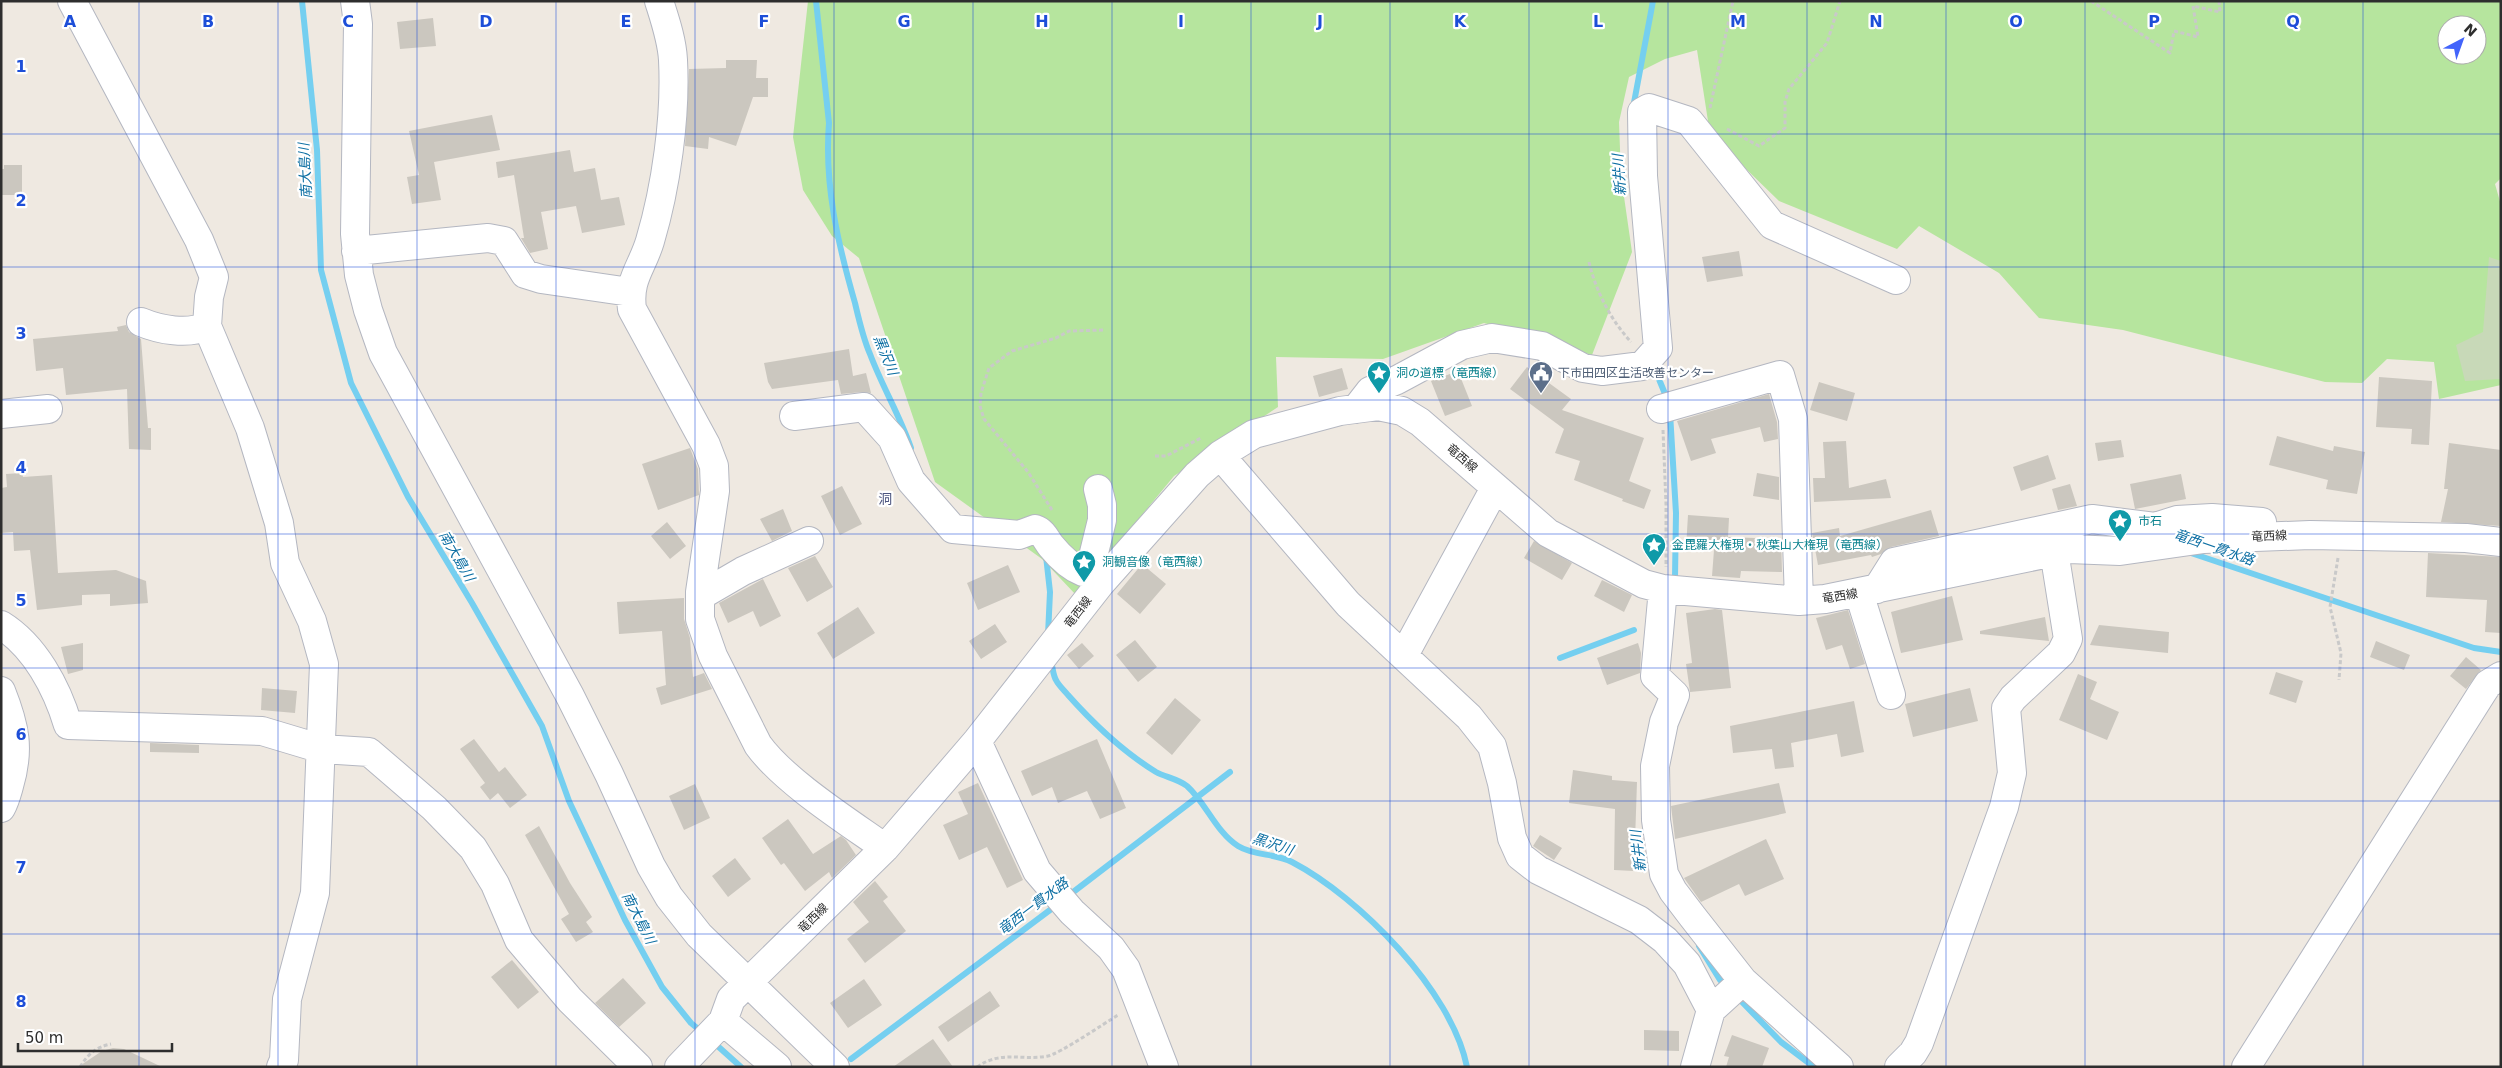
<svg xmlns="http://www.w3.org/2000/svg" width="2502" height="1068" viewBox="0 0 2502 1068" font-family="'DejaVu Sans','Noto Sans JP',sans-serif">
	<rect width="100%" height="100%" fill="#efe9e1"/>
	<path fill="#b6e59e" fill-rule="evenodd" d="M808,1h1693v177l-6,6 6,21v180l-62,14 -5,-37 -47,-3 -25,24 -37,-1 -202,-52 -84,-12 -40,-45 -80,-47 -22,23 -118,-48 -69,-67 -13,-84 -32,9 -36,18 -10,45 2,54 11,76 -40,103 -108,-32 -101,36 -107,-2 2,50 -104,69 -98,119 -34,-36 -107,-77 -76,-224 -27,-22 -29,-46 -10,-53zM2447,25h30v30h-30z"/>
	<path fill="#c8d9b8" d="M2489,257l12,4v118l-36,2 -9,-36 27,-13z"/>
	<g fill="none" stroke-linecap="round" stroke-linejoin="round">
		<path stroke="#75cff0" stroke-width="6" d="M302,1l15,149 4,120 30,113 57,114 64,106 70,123 27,75 56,119 37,67 29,36 12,10
			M816,1l13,122c-5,62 9,121 26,180 4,17 8,35 15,51 12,32 30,62 41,94
			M1633,108l20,-107
			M1656,372l12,29
			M1670,413l6,100 -1,64
			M2188,552l286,96 27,4
			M1046,556l4,36 -2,43
			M1560,658l74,-28
			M1051,662c2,6 2,13 5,18 3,6 8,10 12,15 24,27 57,58 88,77 9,5 22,7 31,14 19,17 29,46 51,60 16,10 37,7 54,16 67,35 160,129 175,205
			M1068,896l162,-124
			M1699,946l21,34
			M1742,1002l39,40 33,25
			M712,1041l29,26
			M851,1059l207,-155"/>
	</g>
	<path fill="#cbc7bf" d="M433,18l3,28 -36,3 -3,-27z
		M726,60h31l-1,18h12v19h-15l-17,49 -27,-9 -1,12 -23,-3 4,-77 37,-1z
		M492,115l8,35 -66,12 7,38 -29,4 -5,-27 12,-2 -10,-44z
		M570,150l4,22 21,-4 6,32 18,-3 6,28 -43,8 -6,-27 -35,6 7,37 -18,4 -9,-15h3l-10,-63 -16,3 -2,-16z
		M4,165h18v30h-21v-26h3z
		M1739,251l4,25 -36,6 -5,-25z
		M126,325l3,7 12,7 7,89h3v22l-22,-1 -2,-60 -61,6 -3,-27 -27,3 -3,-32 85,-8 -1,-4z
		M849,349l4,27 13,-3 5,20 -9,-1 -21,2 -3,-14 -66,9 -4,-7 -4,-19z
		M1527,367l44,32 -9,11 82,28 -15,43 22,9 -7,19 -22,-8 1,-2 -49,-19 6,-19 -25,-8 9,-24 -54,-40z
		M1342,368l6,21 -29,8 -6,-21z
		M1458,371l14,35 -27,10 -14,-35z
		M2379,377l53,4 -3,64 -18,-1 1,-15 -36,-2z
		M1819,382l36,11 -8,28 -37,-11z
		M1769,394l8,28 1,17 -14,3 -4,-15 -49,12 5,14 -25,8 -14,-40z
		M2277,436l56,15 1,-5 31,6 -8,42 -31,-5 2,-9 -59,-15z
		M2121,440l3,17 -26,4 -3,-18z
		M1846,441l3,47 37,-9 5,19 -77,4 -1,-24h12l-2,-36z
		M2449,443l52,7v76l-60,-4 7,-33h-4z
		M690,448l8,21 1,26 -41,15 -16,-46z
		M2048,455l8,24 -35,12 -8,-24z
		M22,473l1,4 29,-2 6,98 58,-3 30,11 2,22 -38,3v-12l-28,1v10l-45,5 -7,-60 -16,1 -1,-19 -12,1v-45l6,-1 -1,-13z
		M1757,473l22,4v23l-26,-4z
		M2181,474l5,25 -51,10 -5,-25z
		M2070,484l7,22 -19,4 -6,-21z
		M842,486l20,38 -22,11 -19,-39z
		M783,509l9,22 -20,10 -12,-22z
		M1931,510l8,26 -48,11 -10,7 -9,3 -1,-2 -53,10 -6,-32 27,-5 1,8z
		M1688,515l41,3 -1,19 53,2 1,33 -41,-1 -1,7 -28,-2 2,-26 -28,-2z
		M667,522l19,24 -16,13 -19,-23z
		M1534,541l38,22 -10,17 -38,-22z
		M2428,553l73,4v76l-16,-1 2,-32 -61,-3z
		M815,556l18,31 -26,15 -19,-34z
		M1142,564l24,20 -26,30 -23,-20z
		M1008,565l12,27 -42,18 -11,-27z
		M763,579l18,37 -21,11 -7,-16 -25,12 -9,-20z
		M1602,580l30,15 -8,17 -30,-16z
		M1952,596l11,44 -62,13 -10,-41z
		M684,598v21l6,19 3,39 11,-4 8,16 -51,16 -5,-17 10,-3 -4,-54 -43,3 -2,-32z
		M858,607l17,26 -42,26 -16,-26z
		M1715,609l7,1 9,78 -41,4 -4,-28 6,-1 -6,-50z
		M1848,610l17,54 -15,5 -8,-24 -16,5 -10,-32z
		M2045,617l4,24 -69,-7v-3z
		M995,624l12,18 -26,17 -12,-18z
		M2099,625l70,7 -1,21 -78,-8z
		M1135,640l22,27 -19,15 -22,-27z
		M2376,641l34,14 -6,15 -34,-13z
		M83,643v27l-15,4 -7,-27z
		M1082,643l12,13 -15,13 -12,-14z
		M1638,643l3,10 -1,20 -33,12 -10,-27z
		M2466,657l15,13 -15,19 -16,-13z
		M2276,672l27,9 -7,22 -27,-9z
		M2078,674l19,8 -7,17 29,13 -12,28 -48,-20z
		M262,688l35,3 -2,22 -34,-3z
		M1970,688l8,33 -65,16 -8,-33z
		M1175,698l26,22 -29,35 -26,-22z
		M1854,701l10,51 -23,5 -4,-23 -46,9 3,24 -19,2 -3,-20 -39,4 -3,-27z
		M474,739l25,33 6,-5 22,28 -17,13 -12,-15 -8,7 -10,-13 5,-4 -25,-34z
		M1097,739l29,69 -26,11 -13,-28 -29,12 -6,-16 -20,9 -11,-25z
		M150,743l49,2v8l-49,-1z
		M1573,770l39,6v4l25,2 -3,89 -20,-1 1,-61 -46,-6z
		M978,783l45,97 -16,8 -20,-41 -28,13 -16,-35 25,-11 -10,-22z
		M1779,783l7,30 -111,26 -4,-33z
		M695,784l15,34 -26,12 -15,-34z
		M788,819l25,35 28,-18 5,4 10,15 -24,23 -3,-6 -24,19 -21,-28 -3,2 -19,-27z
		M539,826l31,57 22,34 -6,5 7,10 -17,10 -15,-23 8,-5 -44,-79z
		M1540,835l22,13 -8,12 -21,-14z
		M1766,839l18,40 -39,17 -6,-12 -38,18 -17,-24z
		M735,858l16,21 -23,18 -16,-21z
		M875,881l13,16 -5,4 23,30 -41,32 -18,-24 22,-17 -16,-20z
		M512,960l27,32 -21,17 -27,-32z
		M623,978l23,25 -27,24 -24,-24z
		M864,979l18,26 -34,23 -18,-25z
		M990,991l10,15 -52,36 -10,-15z
		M1644,1030l35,1v20l-35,-1z
		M1732,1035l37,13 -7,19h-36l3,-10 -5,-1z
		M933,1039l20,28h-60z
		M113,1048l11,1 38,18h-84l24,-16z"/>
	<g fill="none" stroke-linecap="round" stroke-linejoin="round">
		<g stroke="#b4b7c1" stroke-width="30">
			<path id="minor" d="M72,1l127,239 15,37 -5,20 -2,29 43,102 29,95 6,40 27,58 12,43 -9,229 -28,106 -3,61 -3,7
				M355,1l3,23 -3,210 4,41 9,35 15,43 187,343 39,78 42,92 18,31 30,38 136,132
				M659,1c6,19 13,39 14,59 3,57 -7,127 -23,181 -8,27 -22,38 -18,68l74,136 8,21 1,25 -15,101v27l13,37 45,89c26,36 89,76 127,103
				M356,251l132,-13 16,3 21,33 16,5 89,13
				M141,322c19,8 47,13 66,4
				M1356,409l14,-18 27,-11 65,-35 30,-7 50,8 41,22 19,3 40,-5 16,-18 -15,-172 -1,-64 7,-4 40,13 83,104 124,55
				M1661,409l119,-34 13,44 6,182
				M1,414l47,-5
				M794,416l70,-9 28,31 19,43 42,48 66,6 16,-6c9,3 11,11 16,17 9,11 19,21 32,26l7,-3
				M1220,455l128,149 121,113 23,29 10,37 10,55 8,18 18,14 101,50 26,20 22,24 24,46
				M1098,489l4,16v15l-12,49 10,14
				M1663,589l-8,87 20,19 -11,27 -9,44 1,54 8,54 9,17 19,25 51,65 96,86
				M1877,589l17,-27 198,-43 63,8 22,-7 35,-2 50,4
				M1859,593l32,102
				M700,596l43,-25 66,-30
				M1,625c34,21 56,63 67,100l194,6 60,18 47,3 65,56 39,40 22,36 24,56 51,60 68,67
				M1404,655l91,-167
				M1,691c14,35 19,58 8,95 -2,7 -4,15 -8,22
				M977,741l60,130 35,41 39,36 15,21 38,98
				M723,1021l54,46
				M679,1067l44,-46 8,-22 154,-151 92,-107 123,-157 97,-109 23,-20 34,-21 86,-23 38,-5 24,5 18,11 128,111 96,51 19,5 136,12 26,-2 244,-50 51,2 84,-12 106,-4 156,3 35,4
				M1695,1067l16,-57 32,-29
				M1899,1067l14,-14 6,-10 85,-236 8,-34 -6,-65 7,-10 48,-45 7,-14 -14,-88
				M2246,1067l236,-374 6,-9 13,-8"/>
		</g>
		<path stroke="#c9c9c9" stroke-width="3" stroke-dasharray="4 2.5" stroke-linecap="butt" d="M2091,1l79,52 4,-22 24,6 -5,-31 27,6 -1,-11
			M1710,108l23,-107
			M1727,129l32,17 26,-18v-26l4,-13 38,-46 13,-42
			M1589,262c7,30 22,58 42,80
			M1663,430l3,74v63
			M1155,456h11l35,-18
			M1052,510l-24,-38 -44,-53 -4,-13 1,-13 8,-25 23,-17 44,-13 13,-7 36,-1
			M2338,558l-8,49 11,46 -2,27
			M80,1067c8,-13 16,-20 31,-23
			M977,1067c24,-17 45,-6 71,-11 11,-2 57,-33 70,-41"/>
		<use href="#minor" stroke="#fff" stroke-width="28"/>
	</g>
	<path fill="none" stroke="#1d4ed8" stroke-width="1" stroke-opacity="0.55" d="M139,1v1066M278,1v1066M417,1v1066M556,1v1066M695,1v1066M834,1v1066M973,1v1066M1112,1v1066M1251,1v1066M1390,1v1066M1529,1v1066M1668,1v1066M1807,1v1066M1946,1v1066M2085,1v1066M2224,1v1066M2363,1v1066M1,134h2500M1,267h2500M1,400h2500M1,534h2500M1,668h2500M1,801h2500M1,934h2500"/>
	<defs>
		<g id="sight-pin" transform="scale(1.25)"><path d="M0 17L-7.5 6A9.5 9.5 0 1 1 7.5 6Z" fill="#0f9aa8" stroke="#fff"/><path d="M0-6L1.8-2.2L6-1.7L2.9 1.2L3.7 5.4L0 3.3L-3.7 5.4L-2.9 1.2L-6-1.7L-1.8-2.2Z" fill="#fff"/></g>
		<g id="civic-pin" transform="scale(1.25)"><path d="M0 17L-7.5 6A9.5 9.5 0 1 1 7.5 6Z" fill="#5c6f8a" stroke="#fff"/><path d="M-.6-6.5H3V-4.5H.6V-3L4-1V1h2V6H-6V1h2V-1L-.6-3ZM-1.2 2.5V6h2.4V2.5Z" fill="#fff"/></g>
	</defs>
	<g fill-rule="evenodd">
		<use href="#sight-pin" x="1379" y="373"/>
		<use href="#civic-pin" x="1541" y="373"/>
		<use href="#sight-pin" x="2120" y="521"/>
		<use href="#sight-pin" x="1654" y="545"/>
		<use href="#sight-pin" x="1084" y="562"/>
	</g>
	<g text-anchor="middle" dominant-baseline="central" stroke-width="4.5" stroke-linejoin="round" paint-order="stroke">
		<g font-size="12" fill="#0d838f" stroke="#fff" text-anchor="start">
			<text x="1396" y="373">洞の道標（竜西線）</text>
			<text x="2138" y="521">市石</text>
			<text x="1672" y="545">金毘羅大権現・秋葉山大権現（竜西線）</text>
			<text x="1102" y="562">洞観音像（竜西線）</text>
		</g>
		<g font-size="12" fill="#4e5e75" stroke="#fff" text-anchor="start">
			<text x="1558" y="373">下市田四区生活改善センター</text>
		</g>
		<g font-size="12" fill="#2e2e2e" stroke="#fff">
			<text transform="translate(1462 458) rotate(41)">竜西線</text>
			<text transform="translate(2269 536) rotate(-2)">竜西線</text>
			<text transform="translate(1840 596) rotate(-9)">竜西線</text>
			<text transform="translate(1078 612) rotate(-52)">竜西線</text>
			<text transform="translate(813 918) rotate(-44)">竜西線</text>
		</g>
		<g font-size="14" font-style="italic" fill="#0d6fa3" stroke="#fff">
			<text transform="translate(305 171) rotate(-93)">南大島川</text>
			<text transform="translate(1619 175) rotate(-94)">新井川</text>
			<text transform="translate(886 355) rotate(68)">黒沢川</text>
			<text transform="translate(2214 547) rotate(19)">竜西一貫水路</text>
			<text transform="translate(457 556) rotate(60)">南大島川</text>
			<text transform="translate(1273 844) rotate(18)">黒沢川</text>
			<text transform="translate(1638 851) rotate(-97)">新井川</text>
			<text transform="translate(1033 906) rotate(-37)">竜西一貫水路</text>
			<text transform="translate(639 918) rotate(63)">南大島川</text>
		</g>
		<g font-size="14" fill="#4d5680" stroke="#fff">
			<text x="885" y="499">洞</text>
		</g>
	</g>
	<g font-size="16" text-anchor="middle" font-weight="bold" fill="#1d4ed8" stroke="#fff" stroke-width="4.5" stroke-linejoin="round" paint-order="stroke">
		<text x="70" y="27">A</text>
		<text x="208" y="27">B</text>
		<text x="348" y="27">C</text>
		<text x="486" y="27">D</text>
		<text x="626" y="27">E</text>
		<text x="764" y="27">F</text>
		<text x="904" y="27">G</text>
		<text x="1042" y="27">H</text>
		<text x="1181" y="27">I</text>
		<text x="1320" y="27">J</text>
		<text x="1460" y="27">K</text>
		<text x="1598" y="27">L</text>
		<text x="1738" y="27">M</text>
		<text x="1876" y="27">N</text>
		<text x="2016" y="27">O</text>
		<text x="2154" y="27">P</text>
		<text x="2293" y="27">Q</text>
		<text x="21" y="72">1</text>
		<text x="21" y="206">2</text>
		<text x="21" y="339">3</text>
		<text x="21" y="473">4</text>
		<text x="21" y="606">5</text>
		<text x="21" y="740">6</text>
		<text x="21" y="873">7</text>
		<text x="21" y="1007">8</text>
	</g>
	<rect width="2502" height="1068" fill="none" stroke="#2e2e2e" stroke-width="5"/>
	<g transform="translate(2462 40) rotate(41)"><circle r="24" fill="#ffffff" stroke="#ababab"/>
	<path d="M0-4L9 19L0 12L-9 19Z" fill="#4264fb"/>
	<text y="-8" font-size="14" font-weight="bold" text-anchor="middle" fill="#2e2e2e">N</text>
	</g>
	<path d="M18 1043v8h154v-8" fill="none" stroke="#2e2e2e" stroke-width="2.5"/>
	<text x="25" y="1043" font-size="15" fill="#2e2e2e" stroke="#ffffff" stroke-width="4" paint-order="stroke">50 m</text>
</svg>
